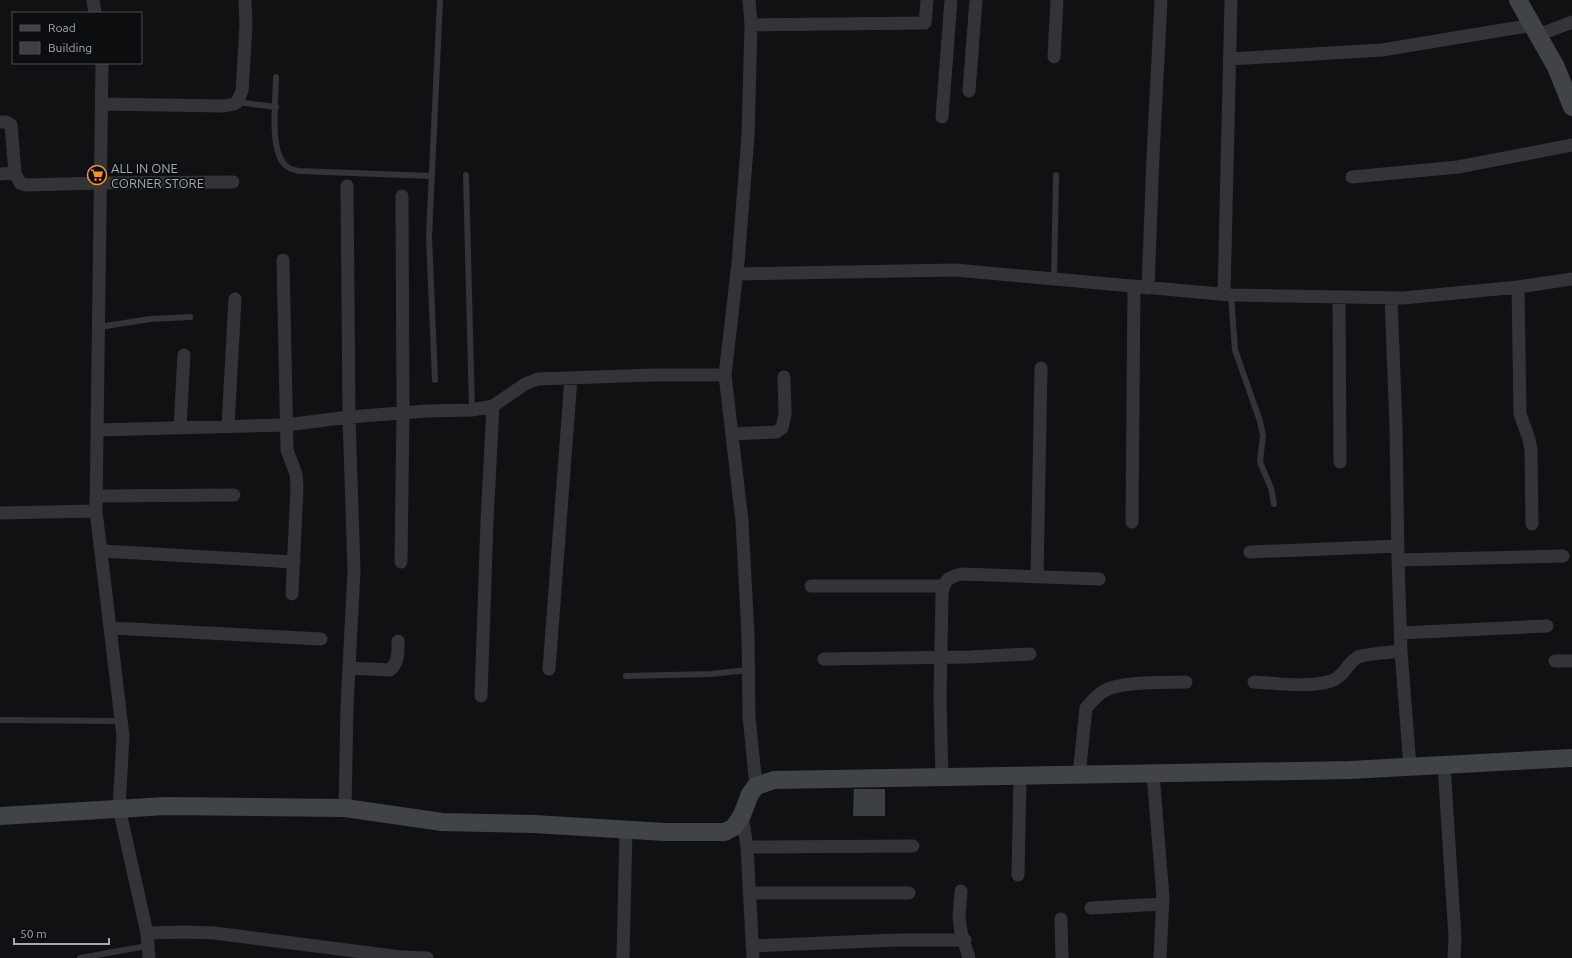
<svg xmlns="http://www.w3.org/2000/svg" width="1572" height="958" viewBox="0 0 1572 958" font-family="Ubuntu,sans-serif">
	<rect width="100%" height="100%" fill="#111113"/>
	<path fill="#3d4043" d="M854,789h31v27h-32z"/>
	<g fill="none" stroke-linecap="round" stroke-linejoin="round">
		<path stroke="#323438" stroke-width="6" d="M276,77c0,22 -7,72 9,88 3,3 9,5 14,6l133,5
			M237,102l39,5
			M466,175l6,235
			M1054,279l2,-104
			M1231,295l4,55 25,71 3,14 -3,27 11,26 3,16
			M99,327l51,-8 40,-2
			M435,380l-6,-144 11,-236
			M626,676l85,-2 37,-4
			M0,720l121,1
			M80,958l67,-12"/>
		<path stroke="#323438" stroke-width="13" d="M93,0l2,13
			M749,0l2,25
			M1538,35l34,-13
			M1054,57l3,-57
			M1230,59l152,-9 151,-25
			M102,63l-6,448 27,225 -4,72 28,125 2,25
			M969,91l7,-91
			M102,104l122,2 10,-2 3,-2 5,-11 4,-66 -1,-25
			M942,117l9,-117
			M0,122h6l5,3 4,48 5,10 6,2 75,-2 132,-1
			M0,174l15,-1
			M1352,177l106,-10 114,-22
			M283,260l4,190 9,24 1,14 -5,106
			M737,274l218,-4 276,25 172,3 115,-11 54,-8
			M1518,287l2,127 9,25 2,11 1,74
			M1148,288l5,-132 8,-156
			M1224,294l7,-294
			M1339,297l1,165
			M1391,298l5,129 2,133 3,91 9,116
			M725,375l13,-112 10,-127 3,-111 174,-2 2,-23
			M228,426l7,-127
			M180,427l4,-72
			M97,430l189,-5 63,-8 78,-6 45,-1 21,-4 32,-22 13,-5 115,-4h72l17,146 6,114 1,81 7,70
			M732,434l44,-2 6,-4 3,-14 -1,-37
			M97,496l137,-1
			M0,513l96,-2
			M1132,522l2,-236
			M102,551l192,11
			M1250,552l148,-6
			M1398,560l165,-4
			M401,562l2,-149 -1,-217
			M1037,577l4,-209
			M811,586h132
			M111,628l210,11
			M1401,633l146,-7
			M824,659l146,-2 60,-3
			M1555,661h17
			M349,668l41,2c9,-8 8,-18 8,-29
			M549,669l22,-291
			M1254,682c23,1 54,6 77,-1 13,-4 16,-18 27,-24 7,-3 34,-5 43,-6
			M481,696l6,-175 6,-115
			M1444,765l11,172 -1,21
			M1153,774l10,123 -3,61
			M1079,775l7,-67c5,-6 11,-13 18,-17 18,-10 60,-8 82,-9
			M942,778l-2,-80 2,-103c2,-16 6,-17 20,-21l137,5
			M345,808l2,-102 7,-135 -5,-154 -2,-231
			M742,815l5,32 6,111
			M747,847l166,-1
			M1018,875l2,-98
			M961,891l-2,27 2,14 8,26
			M749,893h160
			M1091,908l71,-4
			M1061,919l1,39
			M147,933l39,-1 28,1 187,24 26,1
			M752,946l146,-6h67
			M623,958l3,-128"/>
		<path stroke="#404348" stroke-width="18" d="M1518,0l38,67 16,40
			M0,816l166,-10 179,2 97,14 92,2 131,8h60l9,-5 8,-12 8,-21 6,-8 18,-6 576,-10 222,-12"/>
	</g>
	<defs>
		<g id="supermarket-ring" transform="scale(1)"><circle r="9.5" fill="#0c0d0e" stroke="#ff921d" stroke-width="1.5"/><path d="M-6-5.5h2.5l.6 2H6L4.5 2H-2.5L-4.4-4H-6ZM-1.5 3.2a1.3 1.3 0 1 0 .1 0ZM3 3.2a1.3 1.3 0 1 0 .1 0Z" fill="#ff921d"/></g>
	</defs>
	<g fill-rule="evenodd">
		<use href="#supermarket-ring" x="97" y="175"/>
	</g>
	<g text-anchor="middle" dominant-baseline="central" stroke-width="3.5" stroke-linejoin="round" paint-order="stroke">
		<g font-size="13" fill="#a1aab5" stroke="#0c0d0e" text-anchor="start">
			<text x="111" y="168">ALL IN ONE<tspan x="111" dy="15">CORNER STORE</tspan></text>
		</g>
	</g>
	<rect x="12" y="12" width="130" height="52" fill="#0c0d0e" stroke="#484c51"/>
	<rect x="20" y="25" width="20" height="6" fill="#404348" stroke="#484c51"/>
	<text x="48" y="32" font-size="12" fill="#a1aab5">Road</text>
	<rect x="20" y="42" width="20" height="12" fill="#3d4043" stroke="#484c51"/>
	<text x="48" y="52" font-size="12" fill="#a1aab5">Building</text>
	<path d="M14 938v6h95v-6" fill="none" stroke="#a1aab5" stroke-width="2"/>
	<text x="20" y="938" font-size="12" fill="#a1aab5" stroke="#0c0d0e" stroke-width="3" paint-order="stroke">50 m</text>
</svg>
